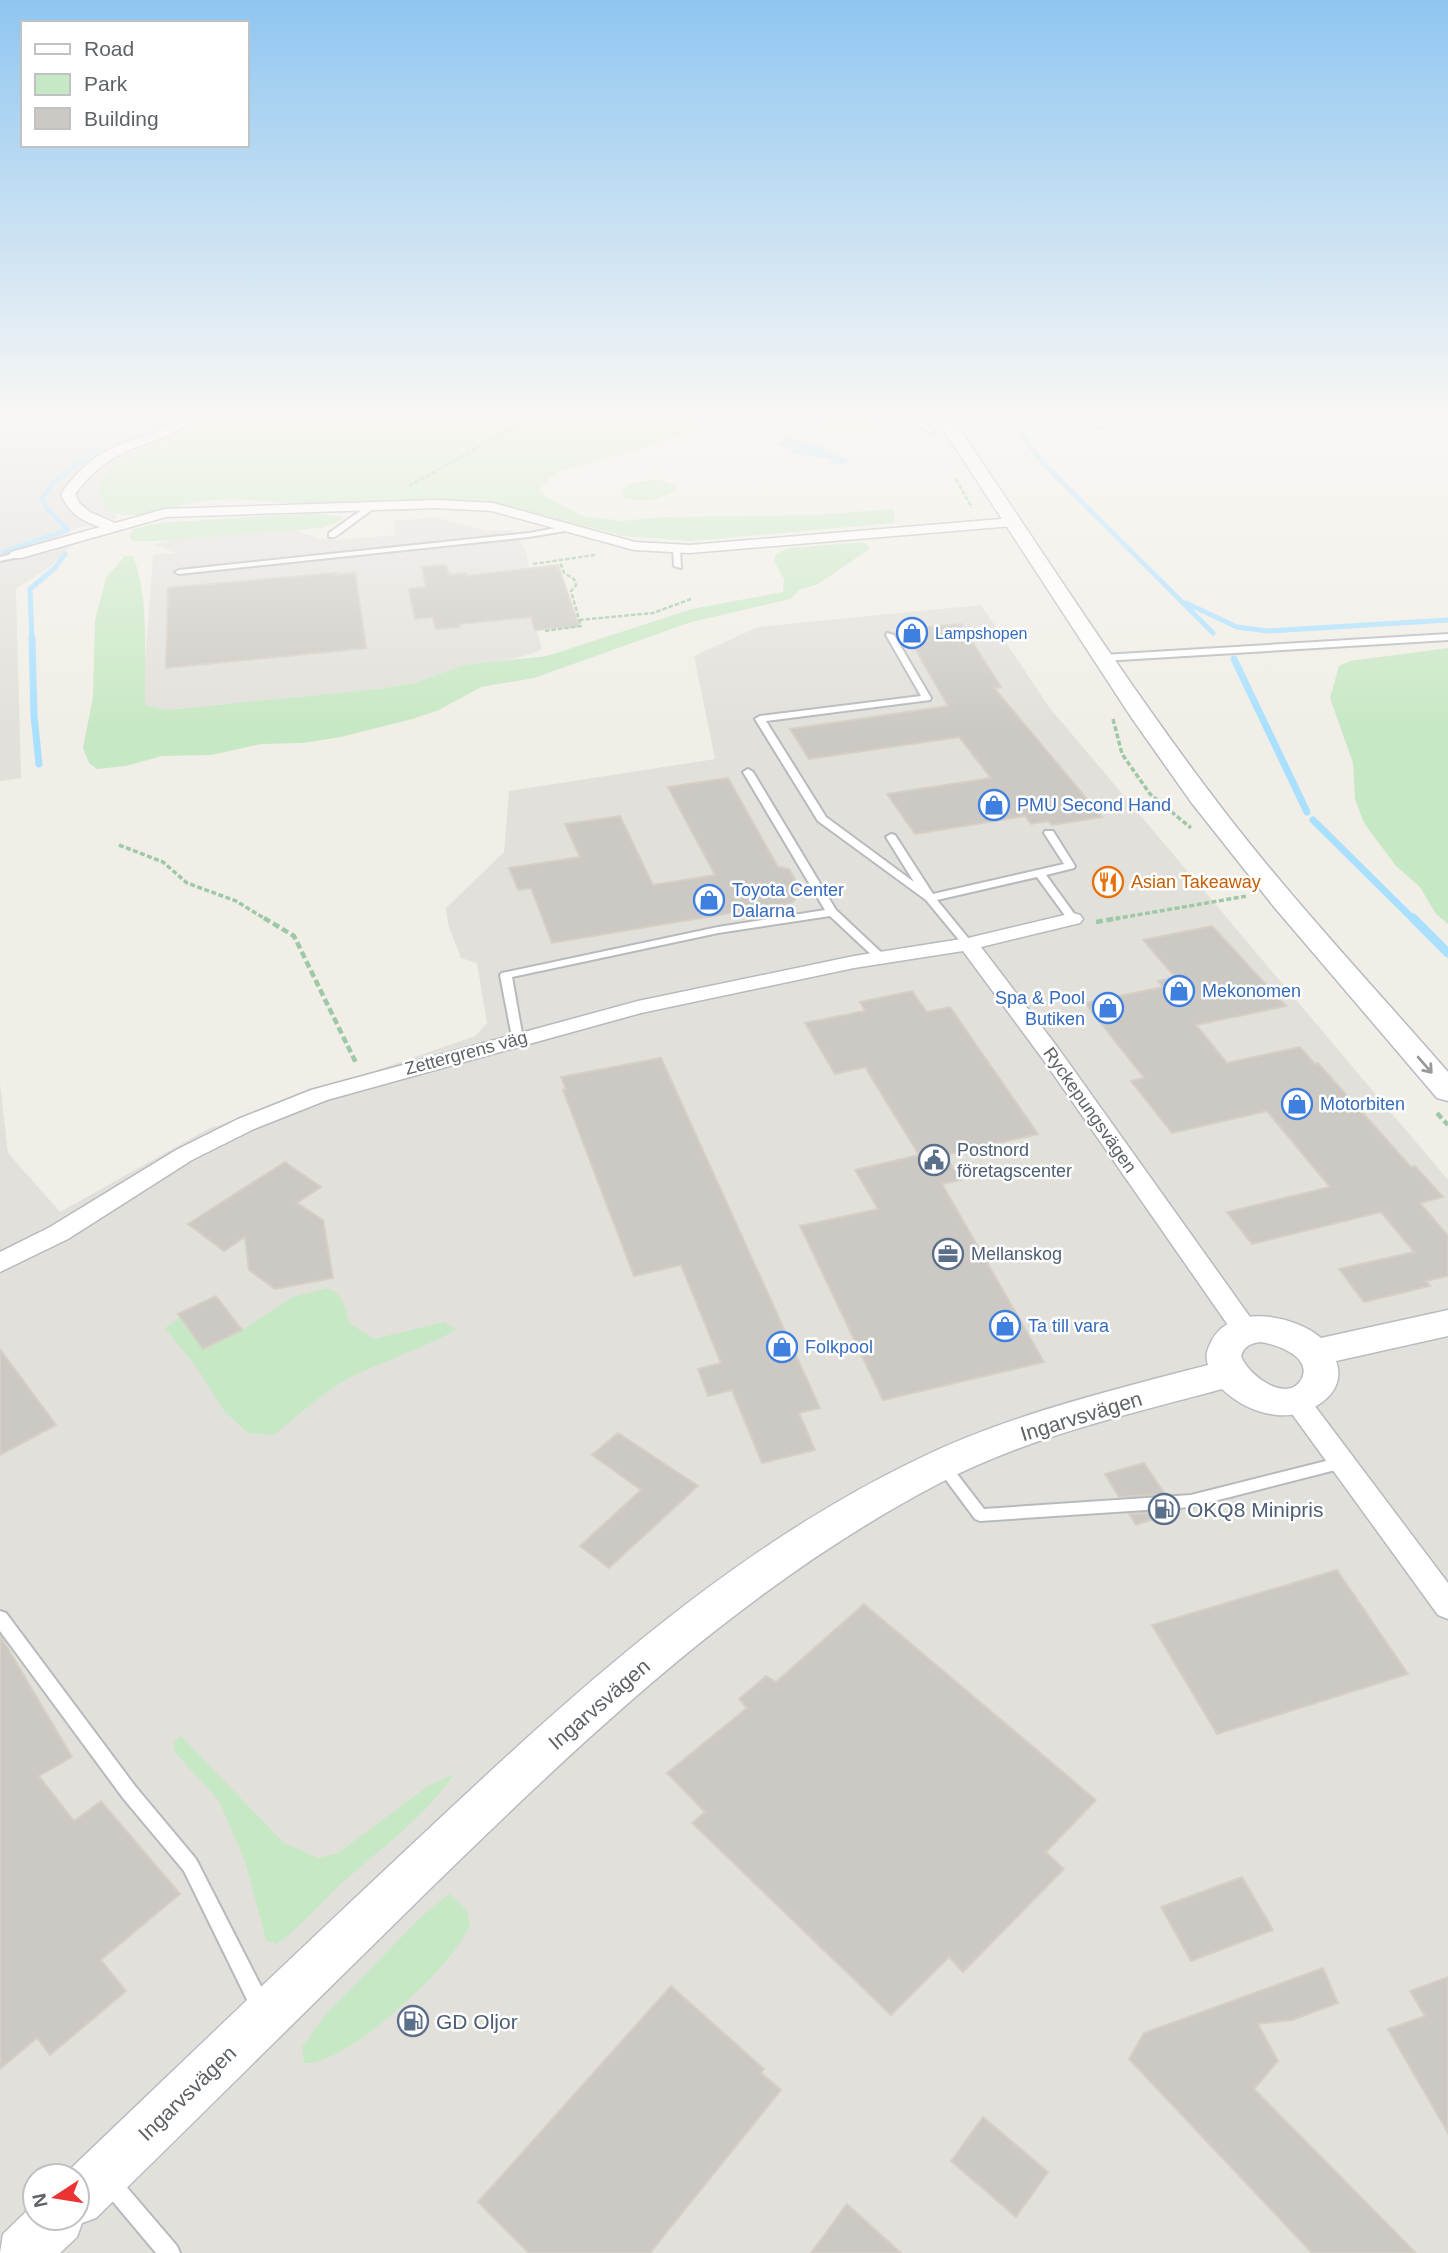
<svg xmlns="http://www.w3.org/2000/svg" width="1448" height="2253" viewBox="0 0 1448 2253" font-family="Helvetica,sans-serif">
	<rect width="100%" height="100%" fill="#f1eee7"/>
	<path fill="#e2e0db" fill-rule="evenodd" d="M0,415h214l-12,14 -70,29 -23,26 8,35 -56,13 12,11 -22,23 -35,23 5,189 -21,3z
		M435,517l52,14 25,-1 14,20 3,18 29,-3 21,61 -42,4 5,19 -11,5 -30,8 -37,3 -49,18 -38,6 -210,21 -22,-4 -2,-13 10,-138 23,-2 -22,-8 13,-6 124,-10 26,9 22,2 57,-5 -2,-14z
		M981,605l68,102 399,473v1073h-1448v-1170l8,70 52,59 148,-83 267,-93 12,-13 -10,-60 -16,-5 -13,-34 -2,-16 58,-56 5,-61 206,-32 -21,-103 64,-29zM35,2176h42v42h-42z"/>
	<path fill="#c7e8c4" d="M208,415h569l-15,4 11,6 -4,3 -32,-3 -8,-4 -15,2 -77,27 -76,21 -12,7 -9,11v4l43,23 39,5 39,-4 151,-2 82,-6v14l-203,18 -67,-5 -125,-32 -24,-3 -77,-1 -89,4 -75,-5 -34,2 -56,14h-22l-15,-5 -8,-13 2,-16 19,-18 32,-15 41,-15z
		M783,415h101l2,6 -4,7c-27,3 -82,4 -105,-10z
		M657,479l21,7c-12,15 -38,18 -56,11l2,-8 6,-5z
		M315,513l28,4 -1,3 -21,8 -169,13h-19l-4,-5 4,-7 25,-6z
		M849,543h16l6,5 -53,36 -19,6 -9,9 -102,24 -154,55 -53,9 -42,23 -27,9 -71,18 -38,6 -42,1 -49,11 -50,1 -36,10 -29,3 -8,-6 -6,-15 10,-51 2,-77 11,-42 19,-22h8c17,42 11,104 12,149l22,5 210,-21 37,-6 50,-18 83,-9 145,-47 91,-17 1,-13 -10,-18 2,-7 12,-6z
		M1448,648v276l-12,-10 -16,-27 -24,-21 -32,-43 -9,-24 -2,-36 -23,-65 9,-32 11,-5z
		M327,1288c16,6 18,19 22,35l25,16 70,-17 12,8c-32,17 -65,29 -99,44 -30,14 -57,40 -83,61l-26,-2 -24,-22 -27,-43 -32,-40 15,-11 24,32 38,-19 51,-33z
		M181,1736l103,107 35,15 19,-5 90,-67 26,-12c-30,45 -76,76 -115,112 -21,19 -39,43 -63,58l-10,-4 -21,-79 -26,-60 -44,-49 -2,-9z
		M449,1894l18,16 3,15c-14,38 -124,142 -166,138l-2,-16 24,-33 97,-99z"/>
	<path fill="#a9e0ff" d="M784,437l44,12 21,11 -4,4 -15,-1 2,-4 -41,-6 2,-3 -18,-6z"/>
	<g fill="none" stroke-linecap="round" stroke-linejoin="round">
		<path stroke="#a9e0ff" stroke-width="5" d="M1007,415l35,47 171,171
			M3,552l65,-22 -22,-23 -4,-9 12,-16 45,-34
			M1186,603l51,24 31,4 180,-11
			M32,640l-2,-51 25,-21 10,-14"/>
		<path stroke="#a9e0ff" stroke-width="7" d="M32,638l2,78 5,48
			M1234,659l73,153
			M1313,820l101,100"/>
		<path stroke="#a9e0ff" stroke-width="9" d="M1413,918l35,35"/>
	</g>
	<path fill="#ccc9c4" stroke="#d6cfc5" stroke-width="2" d="M446,565l3,10 17,-2 1,3 91,-11 21,61 -44,4 -4,-13 -72,7 1,3 -24,2 -3,-12 -18,2 -6,-30 17,-2 -4,-20z
		M336,573l-2,2 21,-2 11,75 -200,20 2,-80z
		M961,624l40,63 -7,1 108,129 -50,8 -4,-4 -17,3 -6,-8 -110,18 -28,-40 104,-16 -32,-41 -150,22 -19,-30 158,-23 -44,-77z
		M728,778l50,89 11,2 13,23 -11,11 -239,40 -21,-55 -13,2 -9,-22 71,-11 -15,-33 55,-8 33,69 62,-10 -47,-88z
		M1212,926l74,80 -90,19 31,38 73,-16 15,17 3,-1 93,104 4,-1 28,31 -23,6 28,33v40l-22,5 4,5 -66,16 -25,-33 75,-17 -33,-40 -129,32 -25,-32 103,-25 -63,-76 -95,22 -41,-52 13,-3 -59,-75 78,-16 -5,-6 17,-4 -32,-37z
		M912,991l15,21 23,-5 88,127 -93,21 16,25 -19,4 102,178 -161,38 -83,-174 78,-17 -23,-39 64,-15 -54,-88 -30,7 -30,-51 60,-12 -5,-9z
		M661,1058l159,350 -21,5 16,37 -53,13 -30,-73 -24,6 -10,-27 23,-6 -40,-98 -47,11 -71,-186 3,-1 -5,-12z
		M285,1162l36,25 -24,16 26,17 10,58 -58,11 -26,-19 -4,-33 -21,14 -36,-27z
		M216,1296l26,34 -39,19 -25,-35z
		M0,1349l56,76 -56,30z
		M618,1433l80,53 -89,82 -29,-22 61,-56 -49,-35z
		M1144,1463l21,31 -46,3 -14,-23z
		M1176,1511l-40,14 -7,-11z
		M1337,1570l71,104 -191,60 -65,-109z
		M864,1604l232,196 -50,52 18,17 -101,103 -14,-15 -58,58 -199,-192 13,-11 -38,-39 80,-65 -8,-9 27,-23 10,6z
		M0,1635l72,122 -33,19 35,45 27,-20 79,93 -79,66 25,31 -76,64 -13,-17 -37,31z
		M1242,1877l31,53 -82,31 -30,-54z
		M1323,1968l15,35 -46,17 -34,4 20,37 -24,28 162,164h-104l-183,-194 15,-26z
		M1448,1977v156l-60,-104 37,-13 -15,-25z
		M671,1986l93,83 -3,4 20,17 -131,163h-121l-51,-51z
		M983,2117l65,55 -32,45 -65,-56z
		M847,2204l54,49h-90z"/>
	<g fill="none" stroke-linecap="round" stroke-linejoin="round">
		<g stroke="#b7babd" stroke-width="4">
			<path id="lane" d="M904,415h7l25,17 -5,1z
				M1100,415h6l-3,11 -3,2 -3,-2z
				M370,504l7,2 -42,31h-6v-4z
				M568,526l4,2 -1,2 -42,7 -350,37 -4,-2 4,-2 350,-37z
				M673,547l7,2 1,19 -7,-2z
				M16,553h3v4l-19,4v-4z
				M887,633l7,2 37,63 -1,2 -164,21 60,96 88,65 -28,-45 5,-3 4,1 38,59 131,-30 -20,-31 1,-2h8l22,35 -1,2 -28,7 32,44 -1,2h-8l-32,-44 -100,23 36,44 -5,3 -4,-1 -38,-46 -108,-79 -63,-102 5,-3 161,-20 -35,-61z
				M1448,634v6l-345,21 -4,-3 4,-3z
				M748,769l5,3 83,138 49,46 1,2 -1,2h-8l-47,-44 -112,17 -206,44 11,62 -6,4 -4,-1 -13,-67 2,-2 216,-46 107,-17 -82,-138z
				M1342,1457l5,2 2,4 -2,4 -156,40 -211,14 -5,-2 -40,-54 2,-4 5,-2 5,2 37,48 207,-14z
				M0,1611l6,2 129,173 61,73 72,141 2,7 -2,7 -7,2 -7,-2 -70,-143 -61,-73 -123,-167z
				M111,2174l7,3 59,69 3,7h-24l-52,-62 -3,-7 3,-7z"/>
		</g>
		<g stroke="#b7babd" stroke-width="3">
			<path id="street" d="M182,415h13c-18,23 -45,26 -71,37 -20,10 -36,24 -49,42l5,10 10,8 25,11 50,-14 272,-9 56,3 142,39 55,3 323,-27 7,4 -7,4 -323,27 -56,-3 -142,-39 -55,-3 -271,9 -145,41h-10l-2,-3 2,-3 89,-25c-19,-6 -32,-15 -39,-33 15,-22 33,-39 58,-49 22,-9 46,-12 63,-30z
				M1073,913l7,2 3,4 -3,4 -99,24 77,101 197,276 4,7 -4,7 -9,2 -9,-2 -195,-280 -79,-107 -109,17 -213,45 -314,87 -73,29 -62,31 -124,79 -68,33v-20l50,-25 126,-77 62,-31 73,-29 327,-89 216,-45 114,-18z
				M1296,1390l9,3 143,190v36l-10,-4 -151,-208 -4,-7 4,-7z"/>
		</g>
		<g stroke="#b8bcc0" stroke-width="3">
			<path id="secondary" d="M934,415h16c85,125 167,254 258,375 73,98 159,189 240,282v29l-11,-3 -162,-190 -84,-106 -60,-85z
				M1448,1310v26l-112,25c13,35 -31,57 -59,54 -21,-2 -40,-12 -55,-26 -96,26 -195,48 -284,95 -193,101 -351,252 -506,403 -112,110 -224,221 -336,331l-14,5 -5,14 -17,16h-60l3,-19 32,-31v15h42v-42h-14c119,-114 238,-228 358,-340 150,-141 308,-286 495,-376 92,-45 193,-69 292,-95 -3,-10 -1,-15 4,-25 21,-37 82,-25 109,-2zM1261,1342c14,2 51,14 41,36 -13,27 -54,-2 -61,-22 3,-10 10,-13 20,-14z"/>
		</g>
		<path stroke="#9dc9a6" stroke-width="2.5" stroke-dasharray="4.5 2" stroke-linecap="butt" d="M956,479l16,29
			M409,486l128,-71
			M533,564l62,-9
			M579,620l74,-7 38,-14
			M545,631l36,-5 -10,-35 5,-6 -2,-6 -10,-6 -4,-11"/>
		<path stroke="#9dc9a6" stroke-width="3.5" stroke-dasharray="5 2.5" stroke-linecap="butt" d="M1113,719l9,35 28,40 41,34
			M119,845l44,17 24,21 49,18 31,19
			M1108,920l139,-24"/>
		<path stroke="#9dc9a6" stroke-width="4.5" stroke-dasharray="7 3.5" stroke-linecap="butt" d="M264,918l30,18 63,129
			M1096,922l23,-4
			M1437,1113l11,12"/>
		<use href="#lane" fill="#fff" fill-rule="evenodd"/>
		<use href="#street" fill="#fff" fill-rule="evenodd"/>
		<use href="#secondary" fill="#fff" fill-rule="evenodd"/>
	</g>
	<defs><path id="oneway-shaft" d="M-6 0H5M1.5-3L5.5 0L1.5 3" fill="none" stroke-width="1.6" stroke-linecap="round" stroke-linejoin="round" transform="scale(1.75)"/></defs>
	<use stroke="#969a9c" href="#oneway-shaft" transform="translate(1425 1065) rotate(49)"/>
	<linearGradient id="sky" x2="0" y2="1"><stop stop-color="#8fc6f1"/><stop offset="0.57" stop-color="#f9f7f4"/><stop offset="1" stop-color="#f9f7f4" stop-opacity="0"/></linearGradient>
	<rect width="1448" height="730" fill="url(#sky)"/>
	<defs>
		<g id="shop-ring" transform="scale(1.575)"><circle r="9.5" fill="#fff" stroke="#3f7fe0" stroke-width="1.5"/><path d="M-5-2.5h2.3a2.7 3.5 0 0 1 5.4 0H5L5.5 6h-11ZM-1.5-2.5h3a1.5 2.3 0 0 0-3 0Z" fill="#3f7fe0"/></g>
		<g id="restaurant-ring" transform="scale(1.575)"><circle r="9.5" fill="#fff" stroke="#e8710a" stroke-width="1.5"/><path d="M-5-6h1v4h1v-4h1v4h1v-4h1v5L-1.5 .5V6h-2V.5L-5-1ZM5-6V6H3V1.5H1.5Q1.5-4 5-6Z" fill="#e8710a"/></g>
		<g id="civic-ring" transform="scale(1.575)"><circle r="9.5" fill="#fff" stroke="#5c6f8a" stroke-width="1.5"/><path d="M-.6-6.5H3V-4.5H.6V-3L4-1V1h2V6H-6V1h2V-1L-.6-3ZM-1.2 2.5V6h2.4V2.5Z" fill="#5c6f8a"/></g>
		<g id="office-ring" transform="scale(1.575)"><circle r="9.5" fill="#fff" stroke="#5c6f8a" stroke-width="1.5"/><path d="M-6-3h4V-5.5h4V-3h4V5H-6ZM-1-4.5V-3h2v-1.5ZM-6 0V1H6V0Z" fill="#5c6f8a"/></g>
		<g id="fuel-ring" transform="scale(1.575)"><circle r="9.5" fill="#fff" stroke="#5c6f8a" stroke-width="1.5"/><path d="M-5.5-6h7V0h2V4h1.3V-2.5L3-4.5l.8-.8L6-3V5H2.5V1h-1V6h-7ZM-4.2-4.7v3.2H.2V-4.7Z" fill="#5c6f8a"/></g>
	</defs>
	<g fill-rule="evenodd">
		<use href="#shop-ring" x="912" y="633"/>
		<use href="#shop-ring" x="994" y="805"/>
		<use href="#restaurant-ring" x="1108" y="882"/>
		<use href="#shop-ring" x="709" y="900"/>
		<use href="#shop-ring" x="1179" y="991"/>
		<use href="#shop-ring" x="1108" y="1008"/>
		<use href="#shop-ring" x="1297" y="1104"/>
		<use href="#civic-ring" x="934" y="1160"/>
		<use href="#office-ring" x="948" y="1254"/>
		<use href="#shop-ring" x="1005" y="1326"/>
		<use href="#shop-ring" x="782" y="1347"/>
		<use href="#fuel-ring" x="1164" y="1509"/>
		<use href="#fuel-ring" x="413" y="2021"/>
	</g>
	<g text-anchor="middle" dominant-baseline="central" stroke-width="5" stroke-linejoin="round" paint-order="stroke">
		<g font-size="16" fill="#366cbe" stroke="#fff" text-anchor="start">
			<text x="935" y="633">Lampshopen</text>
		</g>
		<g font-size="18" fill="#366cbe" stroke="#fff" text-anchor="start">
			<text x="1017" y="805">PMU Second Hand</text>
			<text x="732" y="890">Toyota Center<tspan x="732" dy="21">Dalarna</tspan></text>
			<text x="1202" y="991">Mekonomen</text>
			<text x="1085" y="998" text-anchor="end">Spa &amp; Pool<tspan x="1085" dy="21">Butiken</tspan></text>
			<text x="1320" y="1104">Motorbiten</text>
			<text x="1028" y="1326">Ta till vara</text>
			<text x="805" y="1347">Folkpool</text>
		</g>
		<g font-size="18" fill="#c56008" stroke="#fff" text-anchor="start">
			<text x="1131" y="882">Asian Takeaway</text>
		</g>
		<g font-size="18" fill="#5e6367" stroke="#fff">
			<text transform="translate(466 1053) rotate(-15)">Zettergrens väg</text>
			<text transform="translate(1090 1110) rotate(55)">Ryckepungsvägen</text>
		</g>
		<g font-size="18" fill="#4e5e75" stroke="#fff" text-anchor="start">
			<text x="957" y="1150">Postnord<tspan x="957" dy="21">företagscenter</tspan></text>
			<text x="971" y="1254">Mellanskog</text>
		</g>
		<g font-size="21" fill="#5e6367" stroke="#fff">
			<text transform="translate(1081 1416) rotate(-17)">Ingarvsvägen</text>
			<text transform="translate(599 1704) rotate(-41)">Ingarvsvägen</text>
			<text transform="translate(187 2093) rotate(-44)">Ingarvsvägen</text>
		</g>
		<g font-size="21" fill="#4e5e75" stroke="#fff" text-anchor="start">
			<text x="1187" y="1509">OKQ8 Minipris</text>
			<text x="436" y="2021">GD Oljor</text>
		</g>
	</g>
	<rect x="21" y="21" width="228" height="126" fill="#ffffff" stroke="#bfc1c2" stroke-width="2"/>
	<rect x="35" y="44" width="35" height="10" fill="#ffffff" stroke="#bfc1c2" stroke-width="2"/>
	<text x="84" y="56" font-size="21" fill="#5e6367">Road</text>
	<rect x="35" y="74" width="35" height="21" fill="#c7e8c4" stroke="#bfc1c2" stroke-width="2"/>
	<text x="84" y="91" font-size="21" fill="#5e6367">Park</text>
	<rect x="35" y="108" width="35" height="21" fill="#ccc9c4" stroke="#bfc1c2" stroke-width="2"/>
	<text x="84" y="126" font-size="21" fill="#5e6367">Building</text>
	<g transform="translate(56 2197) rotate(258)"><circle r="33" fill="#ffffff" stroke="#bfc1c2" stroke-width="2"/>
	<path d="M0-5L12 26L0 18L-12 26Z" fill="#eb3333"/>
	<text y="-10" font-size="19" font-weight="bold" text-anchor="middle" fill="#5e6367">N</text>
	</g>
</svg>
